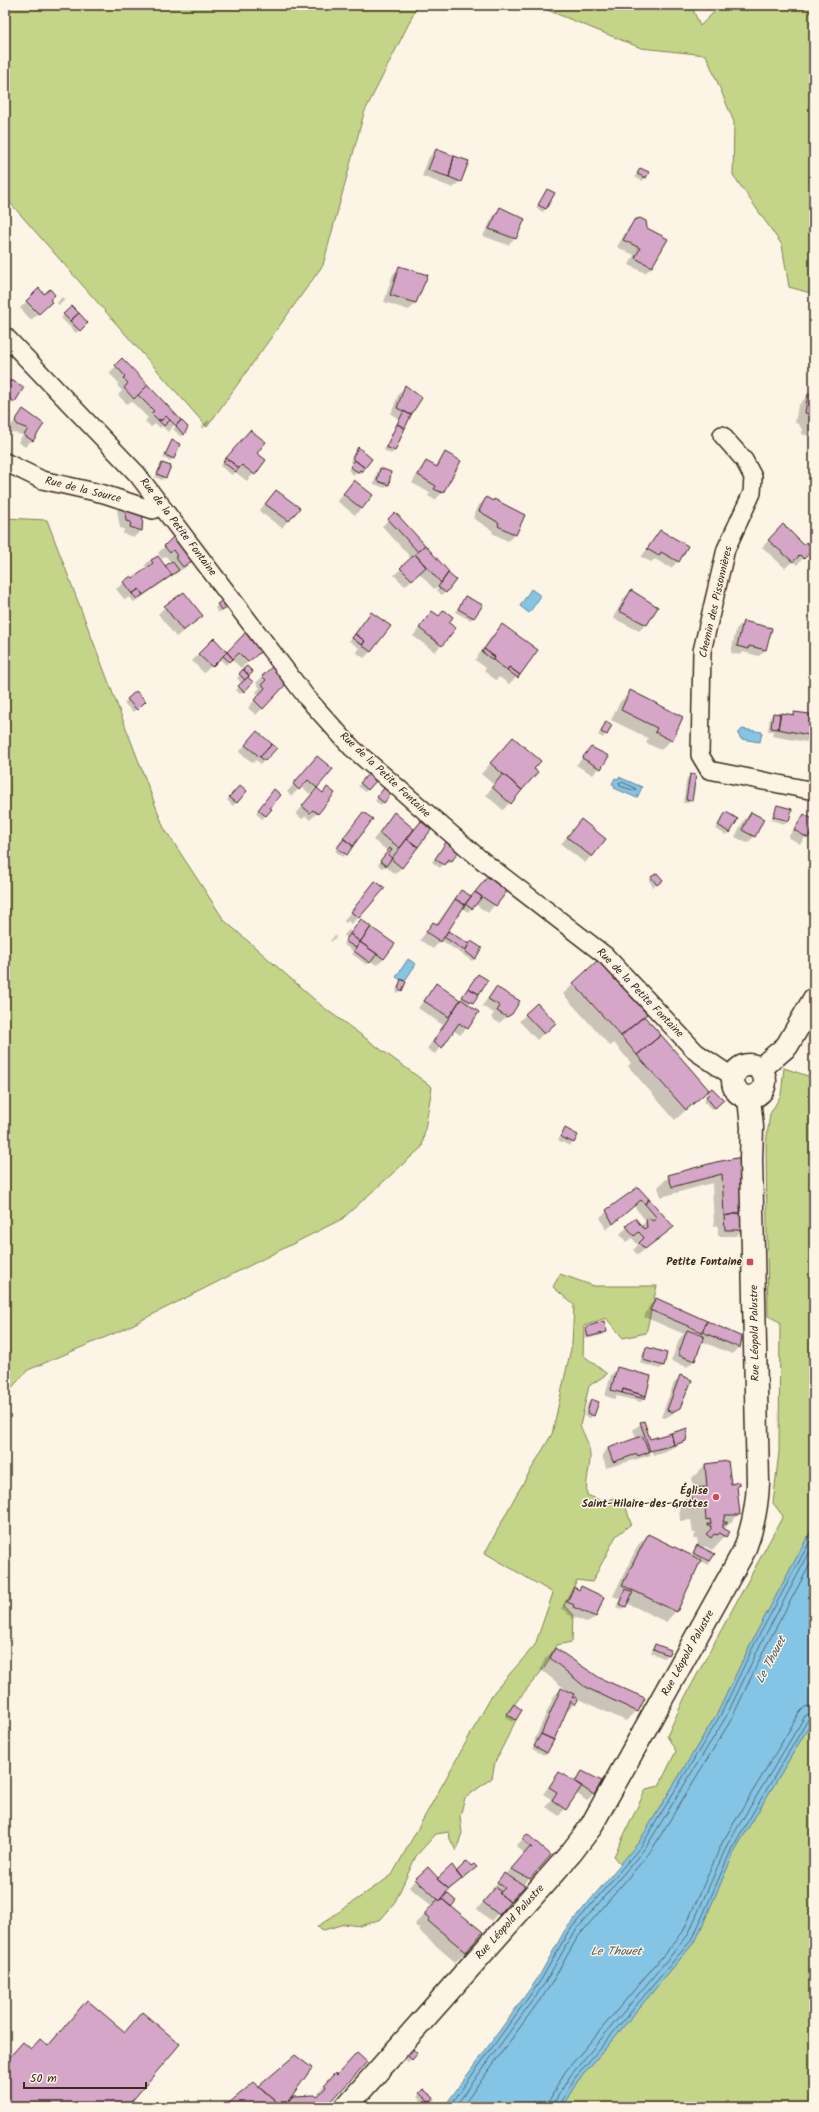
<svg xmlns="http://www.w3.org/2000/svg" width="819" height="2112" viewBox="0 0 819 2112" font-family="Kalam,sans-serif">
	<rect width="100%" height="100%" fill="#fcf5e5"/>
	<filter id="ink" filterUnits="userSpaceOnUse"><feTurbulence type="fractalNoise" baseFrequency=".025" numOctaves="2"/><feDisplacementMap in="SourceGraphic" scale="8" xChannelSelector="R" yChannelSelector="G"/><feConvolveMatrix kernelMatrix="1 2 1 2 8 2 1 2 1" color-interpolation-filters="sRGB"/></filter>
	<g filter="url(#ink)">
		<path fill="#c4d589" stroke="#808054" d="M5,5h413l-54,108 -41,152 -116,162 -202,-230z
			M535,5h156l9,21 21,-21h93v289l-25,-7 -7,-42 -49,-70 1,-53 -28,-67 -65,-7z
			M5,518l42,2 117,308 60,92 99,87 109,80 -10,60 -80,72 -222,112 -92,39 -23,25z
			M814,1067v458l-62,116 -34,71 -79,130 -18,22 -7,-8 32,-67 13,-3 17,-35 -9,-15 18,-39 98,-181 -10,-13 6,-51 1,-130 -12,-6 -2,-173 4,-29 11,-19 3,-27 24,8z
			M560,1274l34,12h63l-11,47 -23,5 -17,-20 -22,8 -1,29 24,19 -18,12 -9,40c5,10 10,20 10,31 0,14 -5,23 -3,38l17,7 10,-4 11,6 6,20 -15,12 -24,46 -15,-2 -13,26 9,8 -1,28 -16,3 -11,22 -38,46 9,7 -21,42 -3,16 -27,20 -5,18 2,17 -6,18 -6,-12 -1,-7 -13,2 -20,22 -22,48 -13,15 -21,7 -16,-2 -20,6 -7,-3 75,-52 102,-183 41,-47 18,-52 -68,-40 30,-56 37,-63 20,-90 2,-39 -21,-18z
			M814,1718v389h-252l15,-25 119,-142 39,-90z"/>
		<path fill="#84c4e5" stroke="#678695" d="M531,589l10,7 -12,17 -9,-7z
			M742,729l20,3 -2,10 -19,-3 -3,-5z
			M619,777l23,10 -5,11 -23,-10 1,-3 -3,-1 3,-6 3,1z
			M408,959l8,5 -12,18 -8,-5z
			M814,1525v193l-79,132 -39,90 -119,142 -15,25h-118l94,-129 27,-48 74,-88 79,-130 34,-71z"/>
		<path fill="#0003" fill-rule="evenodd" d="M436,150l24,31 -7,7 -31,-12 7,-19z
			M641,169l4,9 -3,3 -7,-4z
			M547,190l-1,18 -3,4 -7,-4z
			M501,208l14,30 -7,7 -25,-9 11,-21z
			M635,221l17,46 -7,6 -16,-8 5,-10 -17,-8 11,-19z
			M400,267l16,36 -7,7 -25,-8 9,-28z
			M44,296l4,4 -4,9 -13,11 -11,-12 7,-7z
			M62,297l3,3 -6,5 -2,-2z
			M72,307l15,16 -11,10 -15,-15z
			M122,360l64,67 -5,10 -8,-8 7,-6 -2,-2 -10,11 -6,-6 -2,2 -4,-4 -5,3 -6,-6 3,-3 -17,-17 -4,3 -9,-9 4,-4 -5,-6 2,-2 -10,-10z
			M11,381l11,7 -11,17 -6,-4v-12z
			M405,387l5,28 -15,35 -4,4 -7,-4 15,-31 -8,-5 8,-21z
			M814,394v44l-12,-4v-4l-3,-6 -4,-1 3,-17 10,-11z
			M23,411l9,29 -7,7 -7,-5 5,-7 -12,-3 -2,-4z
			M208,420l2,2 -7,7 -2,-2z
			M244,438l11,15 10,8 -18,20 -12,-9 -3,3 -12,-9z
			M172,442l1,16 -3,3 -7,-3z
			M358,449l4,22 -3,3 -3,-2 -2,3 -6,-5 5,-6 -3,-3z
			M445,453l14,8 -17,32 -7,7 -7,-4 2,-3 -18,-10 8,-14 7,-7 8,5z
			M163,464l2,13 -3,3 -7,-3z
			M380,469l10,4 -2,12 -3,3 -11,-4 3,-12z
			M354,481l8,27 -7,7 -18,-14z
			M276,491l22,17 -16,20 -23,-17z
			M486,499l6,3 2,-2 21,34 -7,7 -16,-8 1,-2 -20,-13 6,-13z
			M124,504l17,27 -7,6 -11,-3 1,-5 -4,-1 -3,-18z
			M395,514l53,58 -3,20 -3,3 -6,-5 4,-5 -6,4 -15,-16 -14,13 -11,-11 18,-16 -30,-33z
			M783,526l20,32 -6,7 -4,-4 -8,7 -23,-21z
			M660,532l26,14 -8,15 -7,7 -16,-9 -4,3 -10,-5z
			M176,536l18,23 -7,7 -51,35 -2,1 -5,-5 -4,3 -9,-11 15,-12 2,3 13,-11 -1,-4 5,-5 15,7 6,-4 -5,-7 -4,3 -4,-6z
			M631,592l25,15 -10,17 -7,7 -26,-13 11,-20z
			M465,597l9,20 -4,3 -15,-8z
			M218,605l10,1 -10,7 -3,-5z
			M165,607l37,9 -26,21 -18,-23z
			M432,612l15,11 -6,22 -6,7 -22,-16z
			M371,613l-1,39 -6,6 -8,-6 3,-4 -10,-7z
			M743,622l23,27 -7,7 -16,-4 -3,3 -9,-2 5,-24z
			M502,625l15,52 -8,7 -10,-7 -3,3 -12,-9 2,-3 -11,-8 17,-24z
			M214,639l13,14 35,-3 -21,18 -10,-9 -5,6 -7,-7 -15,15 -12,-12z
			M274,666l13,16 -31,33 -8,-7 11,-13 -3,-3 4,-4 -4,-5z
			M247,667l-1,10 6,5 -12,12 -4,-4 6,-6 -5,-6z
			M136,692l8,9 -11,11 -9,-9z
			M630,692l41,48 -10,10 -15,-7 2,-5 -37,-18 9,-18z
			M795,713l19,5 -1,17 -7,7 -34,-6 1,-5h-5l2,-13 3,-4 20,1z
			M606,723l5,2 -8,13 -5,-3z
			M513,738l24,34 -34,38 -17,-15 8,-10 -13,-11z
			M250,739l25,9 -14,16 -5,-4 -3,3 -14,-11z
			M585,755l23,1 -15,19 -17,-10z
			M317,757v30l-7,7 -9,-8 -9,10 -5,-4z
			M368,775l7,6 -10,11 -7,-6z
			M691,775v25l-3,3h-5l4,-25z
			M240,786l6,6 -13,14 -6,-6z
			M327,788l-10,25 -7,7 -4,-4 -4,3 -6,-5 15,-18 11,-2z
			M384,789v13l-3,3 -6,-4z
			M272,795l-7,21 -3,3 -6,-6z
			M777,806l14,4 -3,12v-2l-16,-4z
			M363,813l8,6 -28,38 -8,-6 4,-5h-2z
			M751,813l12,7 -9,17 -7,6 -12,-6 9,-17z
			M394,814l19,15 8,-7 -19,45 -7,7 -10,-8 -3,2 -4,-3 10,-14 -15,-11z
			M804,815l10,7v4l-14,18 -12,-7z
			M723,816l6,16 -3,3 -10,-6z
			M772,818l15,4 -2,2 -14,-4z
			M575,827l16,29 -6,7 -24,-19z
			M443,847l8,13 -3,4 -3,-2 -5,6 -8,-6z
			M652,877l6,6 -5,4 -4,-7z
			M375,882l-17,35 -7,7 -3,-3 -2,2 -2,-1 1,-3z
			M483,883l23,7 -18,23 -13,-9 -7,8 -6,-4 -18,27 4,-3 21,13 6,13 -3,3 -31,-21 -8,9 -13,-9 13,-17 3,2 25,-34 10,7z
			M349,930l35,29 -7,6 -7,-4 -3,4 -15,-11 2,-2 -11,-8 4,-6 -3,-3z
			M335,935l1,2 -5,5 -1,-1z
			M597,962l111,128 -33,30 -47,-54 3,-3 -17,-20 -4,3 -47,-52z
			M478,975l8,5 -18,26 -1,22 -7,7 -7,-5 -18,24 -8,-5 16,-24 -25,-17 18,-23 24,16z
			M401,980v10l-3,3 -2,-2z
			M496,988l15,25 -12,10 -8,-5 3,-5 -12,-7z
			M537,1004l17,19 -17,17 -18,-19z
			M712,1089l10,11 -10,10 -8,-9 3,-3 -2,-2z
			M565,1129l12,7 -7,10 -12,-6z
			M741,1158l2,71 -7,7h-18v-11l-4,1 -2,-43 -51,14 -3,-10 11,-11z
			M638,1188l34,39 -34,28 -5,-5 5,-5 -6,-7 -6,4 -6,-8 15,-14 6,6 5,-5 -12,-15 -28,24 -6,-13z
			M656,1299l84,39 -1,9 -7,7 -31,-13 -7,20 -7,6 -16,-6 9,-23 4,-4 -40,-17 5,-11z
			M589,1327l17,5 -3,3 -18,4 -1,-6z
			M646,1348l17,18 -3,3 -20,-6 3,-11z
			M618,1368l26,30 -3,4 -24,-6 -2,3 -10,-3 6,-21z
			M681,1377l-2,30 -7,7 -7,4 -4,-1 13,-34z
			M592,1400l1,15 -3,3 -6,-2 4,-13z
			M643,1422l7,18 35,1 -19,10 -13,4 -4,-11h-2l4,11 -45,13 -4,-13 6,-7 29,-9 -4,-9z
			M705,1465l25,20 6,2 3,27 -14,14h-2l2,8 -13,14 -7,-4 -3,3 12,6 -3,6 -3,4 -8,-4 -24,50 -10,11 -39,-19 -5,7 -6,-3 4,-8 -7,-3 25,-51 10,-10 43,21 7,-13 -1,-4h-4l3,-6h-3l-2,-13 -11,1 -1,-18 14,-13 -1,-12z
			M582,1587l21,10 -8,20 -7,6 -21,-9 1,-2 -7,-3 7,-14 6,-6 4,1z
			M655,1645l12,9 -3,4 -13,-5z
			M555,1649l82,62 -11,10 -48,-22 -10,12 -2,-1 -22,45 -12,-6 4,-7 -2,-1 20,-45 7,-7 8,3 -29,-23 5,-10zM572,1695l4,3 -5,2z
			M514,1705l1,14 -3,3 -7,-5z
			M582,1772l12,22 -7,7 -11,-8 -17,23 -13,-9 5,-8 -8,-5 16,-21 14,9z
			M527,1835l23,20 -59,66 -14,-12 16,-18 -2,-2 7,-7 27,-28 -9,-8z
			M428,1868l10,11 20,3 -15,14 4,-2 19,58 -11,10 -36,-31 2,-2 -4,-1 -2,-4 17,-18 -23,-19z
			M87,2001l37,31 18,-18 -16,93h-121v-46l18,-18 7,7 17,-3z
			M407,2051l4,8 -3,3 -6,-5z
			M295,2056l-12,51h-57l33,-20z
			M328,2081l1,22 -2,4h-43l33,-9 3,-3 -2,-2z
			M423,2090l10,8 -7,7 -9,-8z"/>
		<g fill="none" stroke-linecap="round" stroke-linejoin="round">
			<path stroke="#58686e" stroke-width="1" d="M622,782l13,6 1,3 -16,-5 -1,-3z
				M449,2107l92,-127 27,-48 74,-87 79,-131 34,-71 59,-109
				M455,2107l90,-124 27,-48 74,-88 80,-130 34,-72 54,-101
				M462,2107l88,-121 27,-48 74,-87 80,-131 34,-72 49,-91
				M548,2107l2,-8 15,-27 118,-140 39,-89 78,-131 5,-5 9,-2
				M554,2107l1,-6 15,-25 118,-141 39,-90 78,-129 9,-5
				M559,2107l15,-28 119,-141 39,-90 77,-130 5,-2"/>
		</g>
		<path fill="#d5a6c8" stroke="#3b2a1e" d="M436,149l18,7 -5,21 -21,-7z
			M454,156l15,5 -8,21 -12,-5z
			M640,168l9,4 -3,6 -9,-4z
			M547,189l8,4 -9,16 -8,-4z
			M500,207l25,12 -9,20 -27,-10z
			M640,218l6,3 1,7 21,11 -16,28 -17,-9 5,-10 -17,-8 11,-20z
			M399,266l29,9 -12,28 -26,-8z
			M39,288l5,6 6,-5 5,6 -5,5 2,2 -13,12 -13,-13z
			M72,306l7,7 -9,8 -7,-7z
			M79,313l9,10 -8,8 -10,-10z
			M122,358l26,27 -14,14 -10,-11 4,-5 -5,-5 2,-2 -10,-11z
			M11,380l13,7 -9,15 -10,-6v-6z
			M148,385l33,35 -5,6 -10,-10 -4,4h-4l-7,-7 3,-2 -16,-16z
			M405,385l17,13 -11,17 -14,-7z
			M814,393v31h-3l1,-5 -3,-5 -4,-1 3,-19z
			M23,409l21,15 -11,17 -9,-6 4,-6 -10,-4 -3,-4z
			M404,411l7,4 -6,13 -8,-4z
			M166,416l4,4 -6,6 -6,-6h4z
			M181,420l7,7 -4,8 -8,-9z
			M397,424l8,4 -10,23 -9,-4z
			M250,430l16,12 -9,11 9,7 -11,15 -13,-10 -3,3 -13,-10z
			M172,440l8,4 -6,15 -9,-4z
			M358,447l14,12 -7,9 -13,-10z
			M445,452l16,9 -18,32 -9,-4 2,-3 -18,-11 8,-14 11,6z
			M226,458l13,10 -3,4 -13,-10z
			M355,460l10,8 -3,4 -2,-2 -2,2 -8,-5z
			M162,463l9,3 -5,12 -9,-4z
			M380,468l11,4 -2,13 -12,-4z
			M354,480l19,15 -11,14 -19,-15z
			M276,490l24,18 -11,13 -24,-17z
			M486,497l7,4 1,-2 31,16 -9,20 -18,-9 1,-3 -20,-12z
			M124,502l19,13 -1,16 -12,-4 1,-5 -5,-1z
			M395,512l30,33 -7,7 -30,-33z
			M783,524l21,21 2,-3 7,7 -9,10 -4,-4 -7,7 -25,-22z
			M660,530l28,16 -9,16 -18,-10 -2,4 -12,-7z
			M176,534l19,25 -12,8 -8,-10 2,-1 -4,-6 -3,3 -6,-7z
			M425,545l24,27 -8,11 -26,-29z
			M415,554l11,13 -14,13 -12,-12z
			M158,556l14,19 -29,20 -4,-6 -7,5 -9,-12 8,-6 2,2 18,-13 2,-2 -2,-3z
			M172,561l7,9 -7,5 -7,-9z
			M448,573l8,7 -10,13 -8,-6z
			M139,589l4,6 -6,4 -5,-5z
			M631,590l27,17 -11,18 -28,-14z
			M184,592l19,24 -20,15 -19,-25z
			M465,596l18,9 -9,13 -16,-9z
			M225,599l5,7 -8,5 -5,-7z
			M444,610l9,7 -4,6 7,5 -14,18 -23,-18 13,-17 7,5z
			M371,612l20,14 -20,26 -9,-7 3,-4 -10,-7z
			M743,621l29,7 -6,22 -17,-4 -1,3 -11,-3z
			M502,624l36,26 -18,25 -11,-8 -2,3 -14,-10 2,-3 -11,-8z
			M248,630l15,20 -15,12 -9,-9 -6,6 -6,-7z
			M355,634l10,7 -3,4 -10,-7z
			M214,638l13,14 -15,15 -14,-13z
			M484,649l11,8 -2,3 -11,-8z
			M227,652l6,7 -3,3 -7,-6z
			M274,665l14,17 -25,27 -9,-9 11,-12 -3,-4 4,-4 -4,-4z
			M247,666l6,6 -4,4 -6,-7z
			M509,667l11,8 -2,3 -11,-8z
			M243,669l6,7 -4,4 -6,-6z
			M248,677l5,5 -9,10 -6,-6z
			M630,690l53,27 -11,24 -17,-9 2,-4 -36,-18z
			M136,691l10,10 -9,9 -10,-11z
			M794,712l16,2v3h4v19l-36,-7 3,-16 13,2z
			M773,713l7,1 -2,15 -7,-1z
			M606,721l6,4 -5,10 -6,-3z
			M257,731l15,13 -12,13 -15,-12z
			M513,737l28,24 -7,8 4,3 -16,18 -32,-27z
			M272,744l5,4 -12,13 -5,-4z
			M591,747l18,9 -8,13 -19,-11z
			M317,756l16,13 -16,19 -9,-8 -9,10 -6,-6z
			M368,774l8,7 -8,9 -8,-7z
			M503,774l19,16 -11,14 -19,-17z
			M690,774l6,1 -4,26 -6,-1z
			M240,785l7,6 -10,12 -8,-6z
			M327,787l8,6 -17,21 -5,-4 -3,3 -8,-7 15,-18 6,5z
			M384,788l7,6 -7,9 -7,-6z
			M274,789l7,6 -11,13 2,1 -6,7 -8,-6z
			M777,805l15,4 -3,12 -16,-4z
			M363,812l10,7 -20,27 -10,-8z
			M394,812l20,17 -14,19 -21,-15z
			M726,812l12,7 -8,14 -12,-8z
			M751,812l13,7 -9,18 -13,-7z
			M804,814l10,6v8l-6,10 -14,-8z
			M581,819l25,20 -14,18 -25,-20z
			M421,821l10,9 -13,17 -11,-8z
			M344,839l9,7 -6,9 -10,-7z
			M407,839l11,8 -16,21 -11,-9z
			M446,842l12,10 -6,9 -4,-2 -4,6 -9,-6z
			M390,848l2,2 -4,5 4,3 -6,8 -6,-5z
			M657,873l6,7 -6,5 -6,-8z
			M489,875l19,15 -12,16 -21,-14z
			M375,881l10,7 -26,30 -8,-6z
			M461,890l10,6 -6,9 -10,-6z
			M475,892l7,5 -10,12 -7,-5z
			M455,899l10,6 -24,37 -15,-10 7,-10 5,3z
			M361,919l10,8 -11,15 -10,-8z
			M371,927l24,17 -11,15 -24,-17z
			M448,931l21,13 -4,7 -21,-14z
			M350,934l10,8 -4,6 -11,-7z
			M471,941l11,7 -7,11 -10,-8z
			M360,942l17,12 -7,9 -16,-12z
			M598,960l49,54 -26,22 -48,-53z
			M478,974l10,6 -9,14 -11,-6z
			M401,979l5,3 -4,9 -4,-3z
			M436,983l24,17 -11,17 -25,-16z
			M496,987l24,14 -8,13 -5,3 -10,-6 3,-5 -12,-7z
			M468,988l11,6 -6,9 -11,-6z
			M461,999l18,13 -11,17 -9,-6 -17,25 -9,-6z
			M537,1003l19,20 -12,11 -19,-20z
			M644,1016l17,19 -24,20 -16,-19z
			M661,1035l48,55 -23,20 -49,-55z
			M712,1088l12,12 -9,8 -9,-11 3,-3 -2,-2z
			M565,1128l13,7 -4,8 -13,-6z
			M742,1157l2,55 -20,4 -2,-42 -50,13 -4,-12 48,-13z
			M638,1187l11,12 -4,5 -4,-4 -28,24 -7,-14z
			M649,1199l25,28 -29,22 -6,-6 5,-5 -5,-6 -5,4 -8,-10 9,-8 9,11 3,-2 -1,-8 3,-1 4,3 4,-3 -12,-14z
			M744,1212v18h-19l-1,-14z
			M656,1298l51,23 -5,11 -52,-22z
			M604,1321l3,11 -19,5 -2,-8 3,-3z
			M707,1321l35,16 -2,11 -38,-16z
			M687,1330l17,6 -9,25 -17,-6z
			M646,1347l21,6 -3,13 -21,-6z
			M617,1367l34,9 -5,20 -23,-7 -1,4 -11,-3z
			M680,1375l12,5 -12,28 -8,4 -5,-2z
			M623,1389l23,7 -1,3 -23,-6z
			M591,1399l8,3 -5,14 -7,-3z
			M644,1421l6,18 21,-6 3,12 -24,6 -10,-29z
			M688,1428l-2,13 -12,4 -3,-12z
			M642,1436l7,16 -11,4 -1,-2 -24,8 -5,-14z
			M728,1461l3,23 8,-2v3l-2,1 3,29h-15l-2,7h4v2h-4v4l7,4 -4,5 -6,-4 -3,2 -3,-1 -3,4 -5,-4 5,-5v-3h-4v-2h4l-1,-5 -4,1 -1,-13 -12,1 -1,-20 15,-1 -2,-23z
			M648,1534l53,26 -24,52 -55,-27z
			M697,1545l18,9 -5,7 -17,-8z
			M581,1586l23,11 -8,20 -23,-10 1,-2 -7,-3 7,-15 5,3z
			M625,1589l8,3 -7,15 -7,-3z
			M655,1644l16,6 -3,5 -15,-6z
			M555,1648l45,30 45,20 -7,14 -53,-25 -35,-29z
			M561,1688l13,6 -2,4 4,-1 2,3 -3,5 -4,-4 -17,39 -13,-6z
			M514,1704l8,6 -6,10 -9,-6z
			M541,1734l13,6 -7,13 -13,-7z
			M582,1771l20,10 -8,14 -19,-13z
			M559,1772l23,14 -16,24 -14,-10 5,-8 -8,-5z
			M527,1834l24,21 -21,24 -19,-10 19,-22 2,1 -10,-9z
			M467,1861l4,5 3,-2 3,3 -15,12 -6,-7z
			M452,1865l10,14 -13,10 -12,-10z
			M428,1867l10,11 -1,1 12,10 -9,12 -25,-22z
			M504,1873l21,13 -15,16 -11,-9 6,-5 -8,-6z
			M496,1887l5,5 -2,1 11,9 -11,13 -16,-13z
			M447,1893l9,8 -5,6 -9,-8z
			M438,1899l2,2 2,-2 41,33 -17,20 -38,-31 2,-3 -5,-3v-2z
			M87,2000l38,32 17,-20 38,32 -53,63h-122v-45l18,-20 8,7 9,-10 8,7z
			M410,2047l8,6 -6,7 -7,-7z
			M357,2053l10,9 -38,42h-43l7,-8 22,-1 2,2 9,-10 -2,-2 11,-12 2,2z
			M295,2055l17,13 -26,36h-7l-20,-18z
			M254,2082l25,22h50l-1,3h-98l-1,-4z
			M423,2089l11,9 -4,5 -11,-10z"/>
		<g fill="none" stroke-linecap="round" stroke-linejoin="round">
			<g stroke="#3b2a1e" stroke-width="20">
				<path id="minor" d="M5,336l132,138 170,224 45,50 127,110 127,98 90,96 37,25
					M722,435l22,25 9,17 -1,16 -26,56 -24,102 -2,104 9,15 105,21
					M5,462l37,18 62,14 49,16 7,-7"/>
			</g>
			<g stroke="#3b2a1e" stroke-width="25">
				<path id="major" d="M733 1081a16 16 0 1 1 32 0a16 16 0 1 1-32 0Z
					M760,1069l27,-23 27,-47
					M346,2107l225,-254 19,-25 154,-277c9,-23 13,-43 14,-68l-7,-324 1,-32 -3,-29"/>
			</g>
			<use href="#minor" stroke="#fcf5e5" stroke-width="17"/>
			<use href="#major" stroke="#fcf5e5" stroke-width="22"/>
		</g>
	</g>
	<g fill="#d1495b" stroke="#fcf5e5" stroke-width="1.5">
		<rect x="746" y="1258" width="8" height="8" rx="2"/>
		<circle cx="716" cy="1497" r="4"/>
	</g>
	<g text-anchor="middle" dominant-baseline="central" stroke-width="3" stroke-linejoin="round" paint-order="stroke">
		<g font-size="11" fill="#3b2a1e" stroke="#fcf5e5">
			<text transform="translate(83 490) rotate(14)">Rue de la Source</text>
			<text transform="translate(178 527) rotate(53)">Rue de la Petite Fontaine</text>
			<text transform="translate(716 602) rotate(-77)">Chemin des Pissonnières</text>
			<text transform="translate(385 775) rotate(43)">Rue de la Petite Fontaine</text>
			<text transform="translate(640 993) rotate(46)">Rue de la Petite Fontaine</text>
			<text transform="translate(755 1333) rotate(-91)">Rue Léopold Palustre</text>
			<text transform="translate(688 1653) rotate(-61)">Rue Léopold Palustre</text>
			<text transform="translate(510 1922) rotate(-48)">Rue Léopold Palustre</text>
		</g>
		<g font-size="11" font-weight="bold" fill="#3b2a1e" stroke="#fcf5e5" text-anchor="end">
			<text x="742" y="1262">Petite Fontaine</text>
			<text x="708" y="1491">Église<tspan x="708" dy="13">Saint-Hilaire-des-Grottes</tspan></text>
		</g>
		<g font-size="12" font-style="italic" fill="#51585a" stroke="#fcf5e5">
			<text transform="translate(771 1660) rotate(-62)">Le Thouet</text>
			<text x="616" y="1951">Le Thouet</text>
		</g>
	</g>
	<rect width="819" height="2112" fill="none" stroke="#fcf5e5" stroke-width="20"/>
	<rect x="10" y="10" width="799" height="2092" fill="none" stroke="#3b2a1e" stroke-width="1.5" filter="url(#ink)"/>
	<path d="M24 2082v6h122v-6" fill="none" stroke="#3b2a1e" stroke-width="2"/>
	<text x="30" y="2082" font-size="12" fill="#3b2a1e" stroke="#fcf5e5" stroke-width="3" paint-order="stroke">50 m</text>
</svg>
